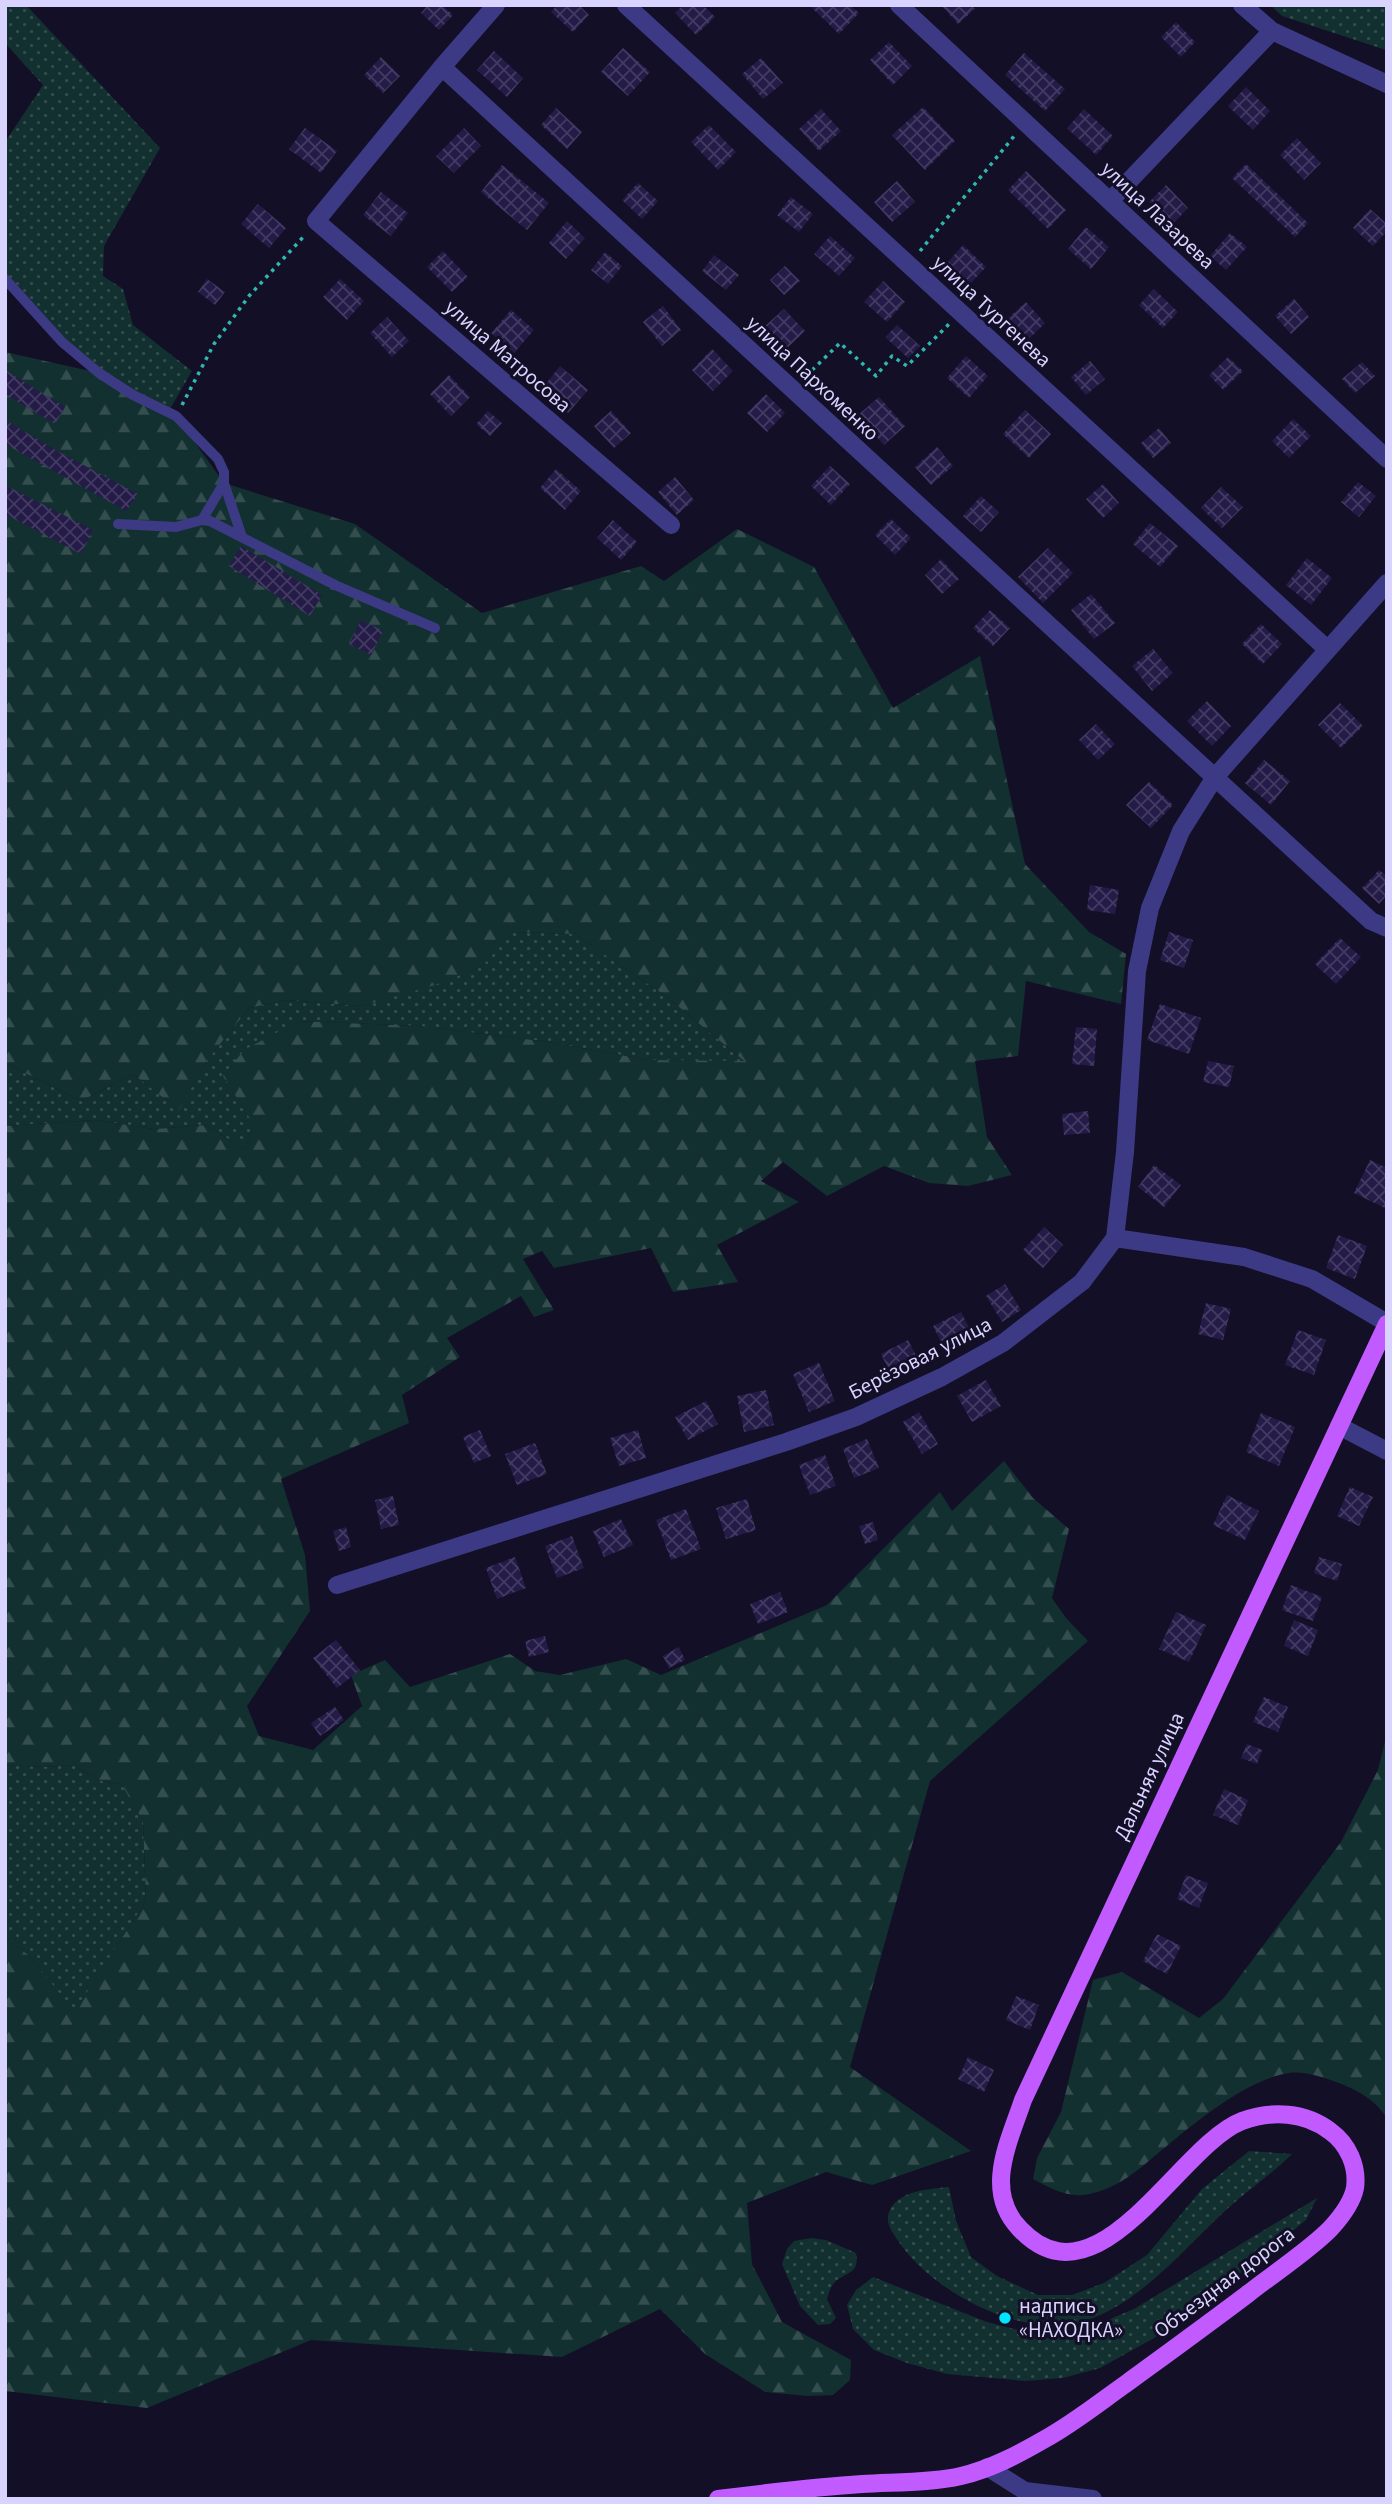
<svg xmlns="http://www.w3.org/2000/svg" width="1392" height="2504" viewBox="0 0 1392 2504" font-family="'Source Sans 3',sans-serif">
	<defs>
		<pattern id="grass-dots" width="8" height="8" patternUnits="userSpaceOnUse" patternTransform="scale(1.75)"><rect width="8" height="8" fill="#12302f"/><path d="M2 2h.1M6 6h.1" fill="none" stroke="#344d4e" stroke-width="1.8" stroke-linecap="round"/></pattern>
		<pattern id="forest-firs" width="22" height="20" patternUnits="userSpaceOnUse" patternTransform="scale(1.75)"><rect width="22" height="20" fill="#12302f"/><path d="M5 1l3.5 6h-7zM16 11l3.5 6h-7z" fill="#344d4e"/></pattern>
		<pattern id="building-cross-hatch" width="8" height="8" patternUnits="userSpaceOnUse" patternTransform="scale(1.75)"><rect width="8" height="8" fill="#241b47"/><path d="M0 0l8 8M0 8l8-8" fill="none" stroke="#433b63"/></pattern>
	</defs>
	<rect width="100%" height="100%" fill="#130f26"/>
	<path fill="url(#grass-dots)" d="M8,5h18l134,143 -56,98 -1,30 20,13 10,36 59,46 -22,38 -63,-28 -102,-95v-144l38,-57 -38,-42v-36z
		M1270,5h117l-1,45 -104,-34z
		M513,932l62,2 92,63 78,65 -96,-2 -107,-19 -124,-15 -120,-5 -54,128 -38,-24 -52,4 -59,-9 -90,6v-63l76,38 52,-27 46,35 29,-50 41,-51 37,-8 76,6 119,-39z
		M5,1765l39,2 29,-2 29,16 20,4 21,35 3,81 -72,112 -43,-56 -26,-20z
		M1249,2151l43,3c-18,18 -38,32 -57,48 -45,39 -91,100 -150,119 -60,20 -153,-29 -186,-79 -7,-10 -16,-21 -8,-34 11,-18 39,-19 58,-21l7,34 15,36 26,19 41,19h34l32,-12 43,-28 55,-66z
		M1317,2198l-11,22 -100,81 -50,36 -56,31 -37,10 -38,3 -78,-7 -40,-11 -33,-13 -21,-21 -6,-24 9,-15 17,-13 114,45 65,17 41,-13 41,-17z
		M811,2238l15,2 30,13c4,22 -10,18 -22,30 -4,5 -5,10 -7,16l9,19 -6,6 -12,1 -18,-19 -18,-42 5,-15 7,-8z"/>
	<path fill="url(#forest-firs)" d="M5,352l94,21 77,43 48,67 131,41 127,89 159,-47 23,15 73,-52 77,38 79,141 87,-52 45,208 64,68 37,22 -5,50 -95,-23 -8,75 -43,5 12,76 25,38 -44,11 -39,-3 -45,-17 -57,30 -44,-34 -22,19 38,21 -82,43 21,37 -65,10 -22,-44 -97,20 -12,-17 -19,8 31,51 -20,7 -13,-21 -74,42 13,19 -58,38 7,28 -128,56 24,76 5,56 -63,95 12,30 54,14 49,-44 -11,-31 34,-15 25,27 100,-33 25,17 25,4 66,-16 35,16 166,-70 113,-113 12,19 52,-50 29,37 36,31 -17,69 14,20 22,23 -158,140 -80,286 121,84 -99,34 -46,-13 -79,31 5,61 30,58 69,38 -1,20 -17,15 -25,1 -43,-4 -60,-38 -45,-45 -98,48 -251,-17 -164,68 -142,-17v-454l26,20 43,55 72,-111 -3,-80 -21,-36 -20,-4 -29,-16 -29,2 -39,-2v-639l90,-6 59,9 52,-4 38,24 10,-24 -31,-49 21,-26 54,-29 120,5 124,15 107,19 95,1 -77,-64 -92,-63 -61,-2 -33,35 -46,18 -73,21 -76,-6 -37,8 -41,51 -29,51 -46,-36 -52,27 -76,-38z
		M1387,1733v386c-10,-19 -32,-30 -51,-37 -14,-5 -33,-11 -47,-9 -42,6 -95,50 -127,77 -23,19 -43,38 -73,44 -20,5 -39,-6 -56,-15l4,-21 24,-46 32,-132 29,-8 77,46 24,-19 118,-157 37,-72z"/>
	<path fill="url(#building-cross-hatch)" d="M428,5h14l11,10 -14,15 -18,-17z
		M557,5h22l10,10 -16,17 -22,-20z
		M683,5h20l12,12 -19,18 -21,-22z
		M809,5h41l9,8 -20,21z
		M941,5h30l4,4 -17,15z
		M1176,22l19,20 -14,15 -20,-20z
		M889,42l23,24 -19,19 -23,-25z
		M623,48l27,24 -22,24 -27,-24z
		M494,51l29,27 -16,19 -30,-27z
		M1024,53l41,36 -20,22 -40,-36z
		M381,57l19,19 -17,17 -19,-18z
		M761,58l22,25 -20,16 -21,-25z
		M1246,87l24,24 -17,19 -25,-24z
		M923,107l32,34 -30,29 -33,-35z
		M556,108l26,24 -15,17 -26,-24z
		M821,109l20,22 -22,20 -20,-22z
		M1084,109l29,27 -17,19 -29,-27z
		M709,125l27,27 -18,18 -27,-28z
		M305,128l32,23 -16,22 -32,-24z
		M464,128l17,18 -27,27 -18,-17z
		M1297,138l24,25 -17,17 -24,-25z
		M1246,164l62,59 -13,14 -63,-59z
		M502,165l47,38 -22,27 -46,-38z
		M1026,171l40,39 -18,19 -40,-39z
		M897,181l18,21 -23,20 -18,-20z
		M638,183l20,18 -16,18 -20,-19z
		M1166,185l22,23 -16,17 -23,-23z
		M381,192l27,21 -17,23 -28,-21z
		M791,197l22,17 -14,18 -22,-17z
		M258,204l28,24 -17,20 -28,-24z
		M1370,209l17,15v7l-14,15 -20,-18z
		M567,221l18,17 -19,21 -17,-16z
		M1086,227l23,20 -18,22 -23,-20z
		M1230,233l17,14 -21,23 -16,-14z
		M830,236l25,22 -16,18 -25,-22z
		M963,245l23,22 -16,17 -23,-21z
		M443,251l25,26 -16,15 -25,-25z
		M605,252l17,14 -14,18 -17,-14z
		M714,255l25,20 -13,15 -24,-19z
		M785,266l15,15 -16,14 -14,-15z
		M207,279l18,13 -10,13 -17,-13z
		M340,279l24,22 -17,19 -24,-23z
		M883,281l22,21 -18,20 -23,-20z
		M1154,289l24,23 -15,16 -24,-23z
		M1294,299l15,18 -18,17 -16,-18z
		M1026,302l19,21 -18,18 -20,-22z
		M663,306l18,24 -19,16 -19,-24z
		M784,309l21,22 -20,19 -21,-23z
		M511,310l23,20 -20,23 -23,-20z
		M387,317l22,24 -17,16 -22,-24z
		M897,325l23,21 -12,12 -23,-21z
		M712,349l21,22 -20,20 -21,-21z
		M966,356l22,20 -19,22 -22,-20z
		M1228,357l15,14 -20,19 -14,-15z
		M1090,361l15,18 -19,16 -15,-18z
		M1362,362l13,14 -20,17 -13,-14z
		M560,366l28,24 -20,23 -27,-23z
		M5,370l60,37 -10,17 -50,-30z
		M449,375l21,22 -19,19 -21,-22z
		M766,394l19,19 -18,19 -20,-19z
		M879,397l26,29 -21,19 -27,-29z
		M1025,410l26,24 -22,24 -26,-24z
		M488,411l14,12 -12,13 -14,-12z
		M611,411l20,22 -17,15 -20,-22z
		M1293,419l18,17 -22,22 -17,-17z
		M5,420l54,32 79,42 -12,17 -121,-67z
		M1159,428l12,15 -18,15 -12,-15z
		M937,447l16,19 -22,19 -16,-18z
		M830,466l20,18 -19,21 -20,-19z
		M556,469l25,22 -16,19 -25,-22z
		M675,477l19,23 -17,15 -19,-23z
		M1358,482l18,14 -17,21 -18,-15z
		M1103,484l16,19 -16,15 -17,-19z
		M5,485l88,45 -12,24 -76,-40z
		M1221,487l22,20 -21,21 -21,-20z
		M981,496l18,16 -18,20 -18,-16z
		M891,519l20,19 -16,17 -20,-20z
		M613,520l24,22 -16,18 -24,-22z
		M1150,523l28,23 -18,21 -27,-23z
		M241,546l81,49 -12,21 -81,-50z
		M1048,548l25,25 -30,30 -25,-26z
		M1307,558l25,20 -21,27 -25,-20z
		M941,559l18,20 -17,15 -17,-19z
		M1091,594l24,29 -21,16 -23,-29z
		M990,610l20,18 -17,18 -20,-18z
		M361,620l22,11 -12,24 -22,-11z
		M1261,624l21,20 -19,20 -21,-20z
		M1153,649l20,24 -21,18 -20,-25z
		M1207,701l24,25 -19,20 -25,-25z
		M1340,703l23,23 -22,22 -23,-23z
		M1096,724l19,20 -17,16 -19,-20z
		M1264,760l26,21 -19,24 -26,-22z
		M1149,782l24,23 -22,23 -25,-23z
		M1379,870l8,6v19l-8,9 -17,-16z
		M1090,885l29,5 -4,24 -28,-4z
		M1169,932l24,8 -9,28 -24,-8z
		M1340,938l21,19 -25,27 -21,-20z
		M1160,1004l41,14 -12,36 -42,-14z
		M1076,1027l21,2 -3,37 -22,-2z
		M1208,1061l26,5 -5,21 -26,-5z
		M1088,1111l2,22 -26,2 -2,-21z
		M1370,1160l17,8v36l-2,4 -31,-15z
		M1154,1165l27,20 -17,22 -26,-20z
		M1044,1227l19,18 -20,23 -20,-18z
		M1338,1235l29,11 -12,33 -29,-11z
		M1005,1284l16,26 -19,12 -16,-26z
		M1206,1303l25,6 -8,31 -25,-6z
		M961,1312l13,25 -28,15 -13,-26z
		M1298,1330l28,10 -12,35 -29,-10z
		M908,1340l13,25 -27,15 -13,-26z
		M819,1363l16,38 -26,11 -16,-38z
		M986,1380l15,26 -29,16 -15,-26z
		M766,1390l8,35 -30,7 -7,-36z
		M706,1401l12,23 -30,16 -13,-23z
		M919,1412l19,32 -16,10 -19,-32z
		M1261,1413l34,14 -16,39 -33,-14z
		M480,1430l11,26 -17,7 -11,-26z
		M638,1430l8,28 -27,8 -9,-28z
		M867,1439l12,29 -25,10 -11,-29z
		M535,1443l12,31 -30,11 -12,-31z
		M825,1455l11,31 -26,9 -11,-30z
		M1350,1487l23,10 -14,29 -22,-10z
		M1227,1495l32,16 -14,29 -32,-15z
		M393,1496l6,29 -18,4 -6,-29z
		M747,1499l9,31 -30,9 -10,-31z
		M686,1509l15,40 -30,11 -15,-40z
		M621,1519l12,26 -29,12 -11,-26z
		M873,1522l5,18 -13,4 -6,-18z
		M346,1527l5,20 -12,4 -6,-20z
		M572,1536l12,32 -27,10 -12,-32z
		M515,1557l11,31 -29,11 -11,-31z
		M1319,1557l23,7 -5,17 -23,-8z
		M1291,1585l31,12 -9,24 -31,-11z
		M780,1592l8,20 -30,12 -8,-20z
		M1176,1612l30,13 -17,37 -30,-13z
		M1294,1620l24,10 -10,26 -24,-10z
		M545,1636l4,16 -20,5 -4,-16z
		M336,1640l24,30 -23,18 -24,-30z
		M679,1647l6,13 -16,8 -6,-12z
		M1264,1697l24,10 -10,25 -25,-10z
		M335,1707l9,13 -24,16 -9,-13z
		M1247,1744l15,6 -5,14 -16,-6z
		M1224,1789l24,11 -10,25 -25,-10z
		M1186,1875l22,8 -9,25 -22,-9z
		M1157,1934l24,12 -14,28 -24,-13z
		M1016,1996l23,9 -9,25 -24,-10z
		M968,2057l26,13 -10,22 -26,-13z"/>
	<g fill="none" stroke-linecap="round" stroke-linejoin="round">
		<path stroke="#2fb8b0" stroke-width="3.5" stroke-dasharray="3.5 5" stroke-linecap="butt" d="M920,251l95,-116
			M806,376l34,-33 36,33 16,-20 15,10 42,-42
			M182,405l32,-61 35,-48 57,-62"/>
		<path stroke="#3d3a85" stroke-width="10" d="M5,279l57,63 37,31 34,22 43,21 42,43 6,13v11l-22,37
			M224,483l18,54
			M118,524l58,3 26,-7 8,1 125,64 100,43"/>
		<path stroke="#3d3a85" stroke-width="18" d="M496,5l-54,62 929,854 16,7
			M626,5l701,644
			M899,5l488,454
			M1242,5l30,26 115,53
			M442,67l-126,154 355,304
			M1110,201l162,-170
			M1115,1238l129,19 68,22 75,44
			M1339,1426l48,25
			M337,1585l449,-143 70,-25 86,-40 61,-34 79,-61 33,-44 10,-86 12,-181 13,-63 31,-77 34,-54 172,-194"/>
		<path stroke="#3d3a85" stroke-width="18" d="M987,2467l38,24 68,8"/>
		<path stroke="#c25bff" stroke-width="18" d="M718,2499c48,-6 96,-12 144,-15 31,-2 69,-1 99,-8 30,-7 58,-22 84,-37 29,-16 55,-37 82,-56 41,-30 81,-59 122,-90 24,-19 62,-44 82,-65 10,-11 21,-25 24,-40 3,-22 -7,-44 -25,-57 -25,-19 -58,-21 -88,-10 -63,24 -144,191 -222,108 -37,-38 -11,-87 3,-129l364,-776"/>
	</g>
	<circle fill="#00e5ff" stroke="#130f26" stroke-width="2.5" cx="1005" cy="2318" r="7"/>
	<g text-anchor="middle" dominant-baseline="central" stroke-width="6" stroke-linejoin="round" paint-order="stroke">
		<g font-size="21" fill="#d9d4ff" stroke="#130f26">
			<text transform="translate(1158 215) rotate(43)">улица Лазарева</text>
			<text transform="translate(992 311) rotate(43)">улица Тургенева</text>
			<text transform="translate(508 356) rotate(41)">улица Матросова</text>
			<text transform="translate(813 378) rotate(43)">улица Пархоменко</text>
			<text transform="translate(920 1358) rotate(-27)">Берёзовая улица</text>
			<text transform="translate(1149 1776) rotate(-65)">Дальняя улица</text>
			<text transform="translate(1224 2282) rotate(-37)">Объездная дорога</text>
		</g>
		<g font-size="21" fill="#d9d4ff" stroke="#130f26" text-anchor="start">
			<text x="1019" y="2306">надпись<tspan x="1019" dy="24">«НАХОДКА»</tspan></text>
		</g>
	</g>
	<rect width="1392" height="2504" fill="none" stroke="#d9d4ff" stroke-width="14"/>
</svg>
